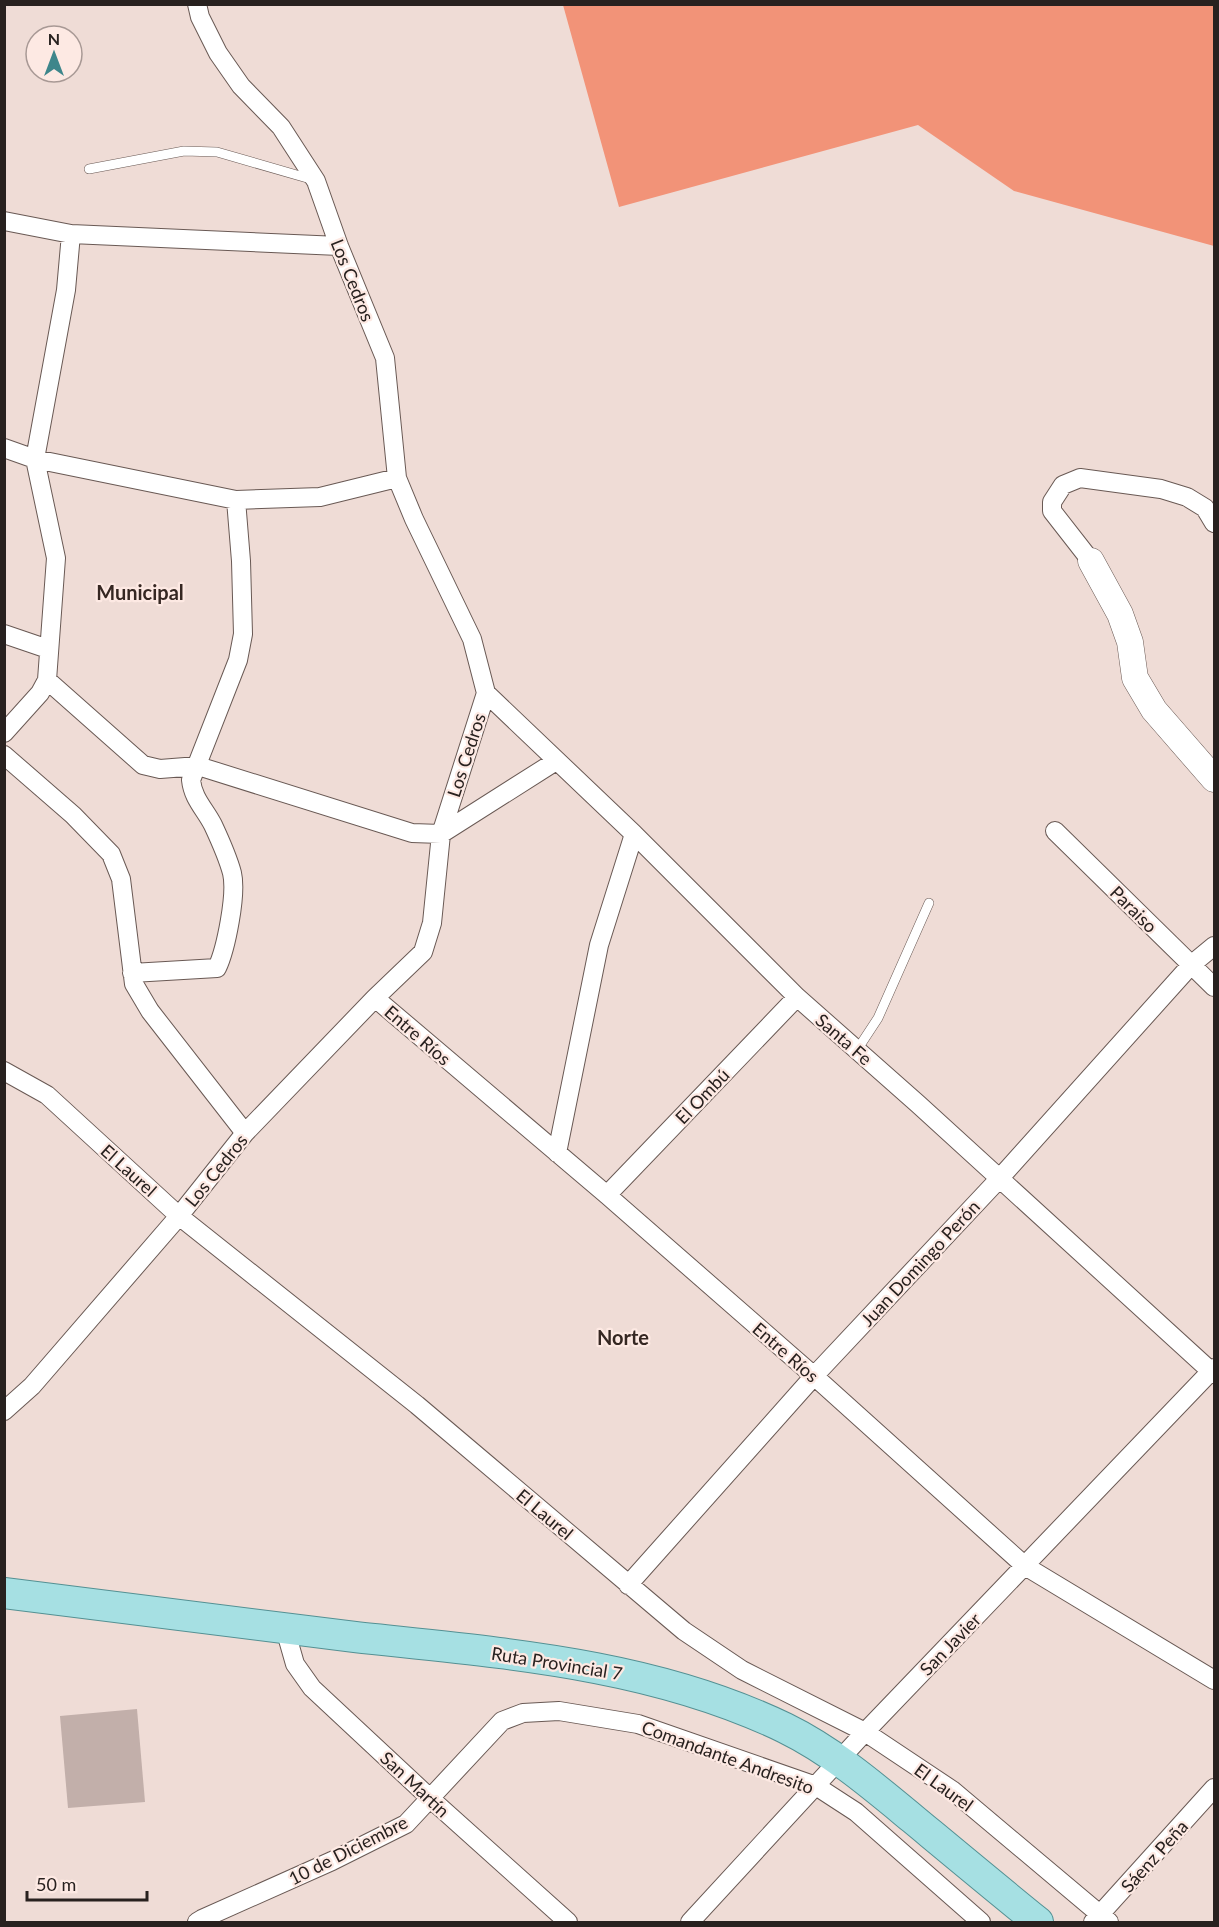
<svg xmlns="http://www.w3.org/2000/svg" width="1219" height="1927" viewBox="0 0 1219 1927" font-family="Lato,sans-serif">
	<rect width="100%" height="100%" fill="#efdcd6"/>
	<path fill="#f29378" d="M563,5h651v241l-200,-55 -96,-66 -299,82z"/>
	<path fill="#c2afaa" d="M137,1709l8,93 -77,6 -8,-92z"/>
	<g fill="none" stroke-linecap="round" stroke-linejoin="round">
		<g stroke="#695954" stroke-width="10">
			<path id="service" d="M89,169l95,-18 33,1 97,28
				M857,1050l21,-32 51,-115"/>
		</g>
		<g stroke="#695954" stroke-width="20">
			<path id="minor" d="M4,221l67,13 268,12
				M4,448l31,11 201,41 84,-3 77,-19
				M1091,561l-39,-50v-9l11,-17 17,-7 81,11 26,8 18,11 9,15
				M4,634l44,15
				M47,680l96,85 17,4 38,-3 214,67 29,1 115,-73
				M486,693l148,141 163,163 121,107 296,270
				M4,733l36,-40 7,-13 9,-122 -21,-99 31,-169 5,-56
				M4,755l69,60 38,39 10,25 13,105 16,27 95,122
				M1055,831l159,156
				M132,973l85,-5c9,-19 20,-74 15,-95 -4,-15 -12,-33 -19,-48 -8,-16 -20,-26 -22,-45l47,-120 5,-26 -2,-73 -5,-61
				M375,998l232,197 207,181 211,190 189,114
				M4,1071l43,24 132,121 238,189 267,226 58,39 123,62 87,58 157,132
				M557,1153l42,-208 35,-111
				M607,1195l190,-198
				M4,1411l28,-25 147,-170 66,-83 130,-135 48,-46 9,-29 9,-89 45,-141 -14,-54 -58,-120 -17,-41 -12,-120 -46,-112 -23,-65 -35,-54 -40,-41 -23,-33 -18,-36 -3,-13
				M628,1585l186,-209 185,-197 192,-214 23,-19
				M285,1629l10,35 17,24 119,111 137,123
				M197,1922l5,-3 130,-58 74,-37 96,-103 21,-8 36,-2 79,13 178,62 40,26 125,110
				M690,1922l175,-190 349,-364
				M1093,1922l121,-134"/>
		</g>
		<g stroke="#695954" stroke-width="27">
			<path id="secondary" d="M1091,561l29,53 10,28 5,36 19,32 60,69"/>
		</g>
		<g stroke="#549093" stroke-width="32">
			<path id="primary" d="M4,1593c117,15 234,30 351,44 146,16 296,26 430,91 47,23 88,58 128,91 41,34 83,69 125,103"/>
		</g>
		<use href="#service" stroke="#fff" stroke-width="9"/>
		<use href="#minor" stroke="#fff" stroke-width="18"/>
		<use href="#secondary" stroke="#fff" stroke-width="26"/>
		<use href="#primary" stroke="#a6e0e3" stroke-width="30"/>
	</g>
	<g text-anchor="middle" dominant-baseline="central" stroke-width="4.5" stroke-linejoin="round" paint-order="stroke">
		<g font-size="18" fill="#28211f" stroke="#fde9e3">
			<text transform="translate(353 280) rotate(68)">Los Cedros</text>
			<text transform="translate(466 755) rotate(-72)">Los Cedros</text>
			<text transform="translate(1134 909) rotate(45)">Paraiso</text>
			<text transform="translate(418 1035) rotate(41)">Entre Ríos</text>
			<text transform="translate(844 1039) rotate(41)">Santa Fe</text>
			<text transform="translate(702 1096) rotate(-46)">El Ombú</text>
			<text transform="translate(129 1170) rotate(42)">El Laurel</text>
			<text transform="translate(216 1170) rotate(-51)">Los Cedros</text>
			<text transform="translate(920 1263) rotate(-47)">Juan Domingo Perón</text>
			<text transform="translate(786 1352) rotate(41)">Entre Ríos</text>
			<text transform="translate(545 1514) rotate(40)">El Laurel</text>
			<text transform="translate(950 1644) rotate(-46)">San Javier</text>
			<text transform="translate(557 1663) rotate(9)">Ruta Provincial 7</text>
			<text transform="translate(728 1757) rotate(20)">Comandante Andresito</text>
			<text transform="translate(415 1784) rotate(43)">San Martín</text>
			<text transform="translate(944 1787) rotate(36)">El Laurel</text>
			<text transform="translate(348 1850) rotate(-27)">10 de Diciembre</text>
			<text transform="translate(1154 1856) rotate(-48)">Sáenz Peña</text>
		</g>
		<g font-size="20" font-weight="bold" fill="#352722" stroke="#fde9e3">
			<text x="140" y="592">Municipal</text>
			<text x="623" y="1337">Norte</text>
		</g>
	</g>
	<rect width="1219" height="1927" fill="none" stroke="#28211f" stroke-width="12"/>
	<g transform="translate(54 54)"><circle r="28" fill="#fde9e3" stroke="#a89995" stroke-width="1.5"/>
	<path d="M0-4.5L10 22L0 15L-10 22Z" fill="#3e868b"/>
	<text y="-9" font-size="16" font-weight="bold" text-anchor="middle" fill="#28211f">N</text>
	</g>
	<path d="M27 1891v9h120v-9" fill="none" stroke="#28211f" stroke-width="3"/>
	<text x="36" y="1891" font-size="18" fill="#28211f" stroke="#fde9e3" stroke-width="4.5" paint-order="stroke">50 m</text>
</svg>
